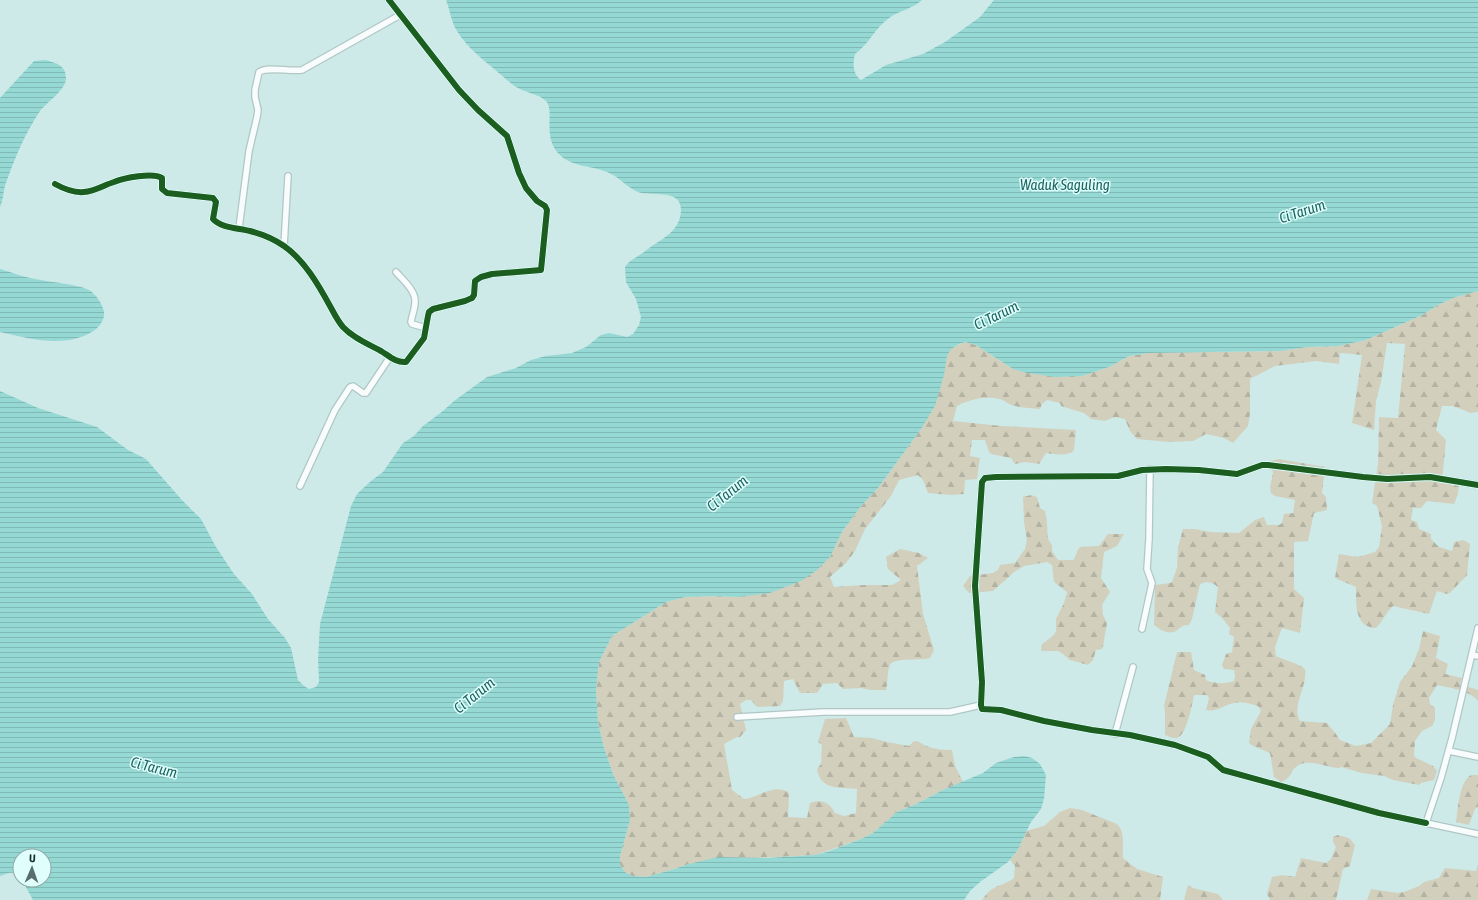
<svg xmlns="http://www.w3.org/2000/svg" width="1478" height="900" viewBox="0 0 1478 900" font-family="'Asap Condensed',sans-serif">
	<defs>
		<pattern id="forest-firs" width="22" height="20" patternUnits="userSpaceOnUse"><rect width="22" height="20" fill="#d2d0bd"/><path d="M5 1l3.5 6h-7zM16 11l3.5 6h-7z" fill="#b4b3a3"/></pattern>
		<pattern id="water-rules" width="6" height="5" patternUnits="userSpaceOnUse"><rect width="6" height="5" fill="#95d8d4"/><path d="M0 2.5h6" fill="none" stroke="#80bab6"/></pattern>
	</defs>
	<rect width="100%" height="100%" fill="#cdeae8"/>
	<path fill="url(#forest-firs)" d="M1478,291v121l-7,1 -18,-7h-11l-6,24 10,10 -4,42 17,2 -1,10 -4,10 -27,-3 -6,7h-8l-2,12 6,2 2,7 12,5v5l8,8 13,4 2,-9 10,-2 6,4 -3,31 -17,18 -3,1 -10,-3 -8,23 -36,-8c-7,6 -10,15 -17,22 -22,0 -20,-26 -20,-41l-21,-9 4,-24 19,3 17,-5 4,-5 3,-21 -5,-20 -5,-3 6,-39 1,-47 19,1 7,-74 -18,-1 -6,39 -5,19 -2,29 -22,-7 10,-68 -22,-2 -1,11 -23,-3 -41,5 -25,13v35l-2,12 -15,17 -9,-5 -18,-4 -13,7 -24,1 -32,-3 -7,-8 -5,-12 -10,-2 -10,4 -14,-2 -7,-6 -20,-6 -3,-1 -1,-3 -13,-3 -5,4 -2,5c-8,-1 -17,-1 -25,-3 -6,-1 -9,-5 -15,-7 -15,-3 -29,0 -43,7l-4,15 49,5 74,4 -2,20c-6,7 -19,4 -28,3l-7,11 -14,-2 -10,2 -4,-6 -20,-4 -2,-2 -4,-12h-13l-2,16 10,2 -3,21 -12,1 -1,14 -13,1 -23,-2 -5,-13 -5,-5 -19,5 -8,16 -26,33 -10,22 -9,12 -16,14 4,10 30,-2h28l9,-5 -13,-11 -2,-12 14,-8 19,4 9,5 -11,8 6,48 11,36 -4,8c-9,3 -36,-1 -40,7 -3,5 -2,19 -4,25h-16l-9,-2 -18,1 -6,-6 -14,1 -6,9h-17l-7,-14 -9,2 -1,20 -3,5 -23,1 -6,-7h-5l-6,4 6,26 -6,7h-3l-13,7 8,46 12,9c14,-1 30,-16 44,-7l1,3 -1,22 19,1 3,-15c12,-4 19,-1 25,10l9,3 12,-3 1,-24c-16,-2 -37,2 -40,-20l4,-5 1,-19 -4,-3 7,-23 21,-1 8,19 18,1 15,4 22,4 5,-5c5,0 8,3 12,5 9,3 16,4 26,4l3,16 8,16 -18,7 -31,16 -17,7 -24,21 -12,6 -45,16 -59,3 -68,6 -18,6 -25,7 -14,-1 -7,-4 -5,-7v-9l10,-36 -1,-15 -16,-31 -9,-26 -6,-26 -2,-32 3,-28 13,-26 54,-34 19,-5 29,-1 25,1 91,-40 12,-25 19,-26 17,-18 43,-59 21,-48 5,-25 4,-8 14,-6 11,3 37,24 69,7 27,-9 20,-11 19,-3 132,-2 27,-4 31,-1 28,-6 56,-25 16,-10 15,-7z
		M1279,459l46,8 -3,26 4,4 1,13 -13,3 -6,28 -14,1v47l10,9 -4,35 -18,-5 -7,19 1,9c10,5 22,7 29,13 3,17 -14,37 -5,52l27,2 9,11 4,6 16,6 15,-3 19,-19 3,-19 7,-23 12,-16 7,-17 4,-18 17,5 -4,22 12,6 -3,10 17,4 -2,6 18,6v11c-9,-11 -28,-13 -41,-16l-8,13 1,6 5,4v12l-3,6 -10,5 -7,10 -1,14 2,3 17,8 4,5 -3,9 -13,3 -2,2 -26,-5 -9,-4 -22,-3 -21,-6 -2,1c-13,0 -32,-11 -43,-1 -7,5 -4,11 -15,15l-7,-5 -4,-24 -17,-7 -4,-3 2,-14 10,-18 -3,-5c-8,-2 -16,-5 -23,-3 -10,1 -19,10 -29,7l3,-12 -2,-3h-13c-2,9 -7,40 -17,43 -3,1 -9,-2 -12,-3v-23l-1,-6 13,-54h14l3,18 11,5 1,5c8,4 20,4 28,1l1,-5 -1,-6 -10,-1 -2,-4 4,-11 6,-2 2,-15 -5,-3 1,-6 -8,-10 -7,-6 3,-25c-6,-5 -11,-6 -18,-3l-8,35 -3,6c-10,0 -8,4 -15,7 -7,2 -15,-3 -20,-7l1,-40 15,-2 2,-1 5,-14 1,-21 5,-18h12l15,3 29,1 16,-13 9,-3 3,8h12l3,-2 2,-9 9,-1 2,-13 -20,-4 -4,-3 -1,-6 3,-14 -3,-12z
		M1031,495l6,2 3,11 5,3c1,4 2,9 2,13 1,9 -1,14 5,21v6l6,9h15c4,-4 3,-9 7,-13l19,-1 9,-12h16l-7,12 -13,6 -3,26 9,14 -8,13 1,10 4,8 -4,23 -1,3 -6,1 -3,10 -5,5 -18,-5 -7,-6 -5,-3h-17l1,-7 11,-8 3,-5v-12l8,-16 3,-11 -13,-10 -2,-17 -5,-3 -23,4 -10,6 -4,4 -17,15 -24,2 -6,-7 7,-10 23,-3 5,-3 2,-5 15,-2 10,-14 2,-9 -3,-18 -1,-25z
		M1471,775h7v32l-3,2 -6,16 -13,-3c2,-13 3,-40 15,-47z
		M1070,808l12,2 35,14c9,9 5,22 6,34l14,11 26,8 -3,23h-178c3,-4 6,-9 12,-12 7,-4 14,-5 20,-10l1,-12 -5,-6 7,-9 9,-20 18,-5 16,-14z
		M1338,835l11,3 6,7 -5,21 -7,3 -7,31h-66l-3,-6 5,-17 10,-2 13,2 6,-19 25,5 5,-4 5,-12 -3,-5v-5z
		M1478,865v35h-111l4,-11 27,4 6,-1 15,-6 5,-4 15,-4 6,-10 31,3z
		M1188,885l5,3 25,6 5,6h-39z"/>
	<path fill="url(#water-rules)" d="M446,0h476c-8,8 -23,11 -33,18 -15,11 -19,25 -34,36 -2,8 -3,20 6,26l25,-15 37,-11 22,-12 35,-25 14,-17h484v291l-25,7 -15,7 -16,10 -56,25 -28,6 -31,1 -27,4 -132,2 -19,3 -20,11 -27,9 -27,1 -28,-4 -14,-4 -37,-24 -11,-3 -6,2 -8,5 -4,7 -3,19 -9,31 -14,23 -43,59 -17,18 -19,26 -12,25 -13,13 -16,11 -31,12 -31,4 -25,-1 -29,1 -19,5 -54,34 -13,26 -3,28 2,32 6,26 9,26 16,31 1,15 -10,36v9l5,7 7,4 14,1 25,-7 18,-6 29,-7 50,1 47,-3 12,-3 34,-13 12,-6 24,-21 17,-7 31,-16 38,-16 13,-10 18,-6 11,-1 7,2 8,6 6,11 -2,24 -3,10 -10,13 -14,29 -9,11 -28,20 -10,9 -6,9h-931l-11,-20h22v-24h-24v19c-8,-4 -12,-2 -20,1v-485l38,17 59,19 31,23 18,9 35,40 20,20 15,28 18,27 18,20 16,25 17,19 6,10 7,32 6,6 5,3 7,-2 3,-5 -1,-23 2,-35 31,-118 6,-12 14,-13 12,-9 20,-29 11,-7 9,-10 20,-15 11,-10 33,-24 29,-9 15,-8 15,-4 26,-3 14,-6 15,-12 8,-2 18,4 6,-3 6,-9 2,-8 -5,-18 -10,-17 -1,-15c4,-6 7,-7 13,-11 4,-2 7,-5 10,-7 15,-11 33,-18 33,-40 -1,-21 -30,-12 -43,-17 -10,-4 -16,-12 -25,-17 -15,-9 -34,-7 -48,-16 -26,-17 -9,-47 -19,-58 -5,-6 -22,-9 -30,-14 -6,-4 -11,-9 -16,-13 -15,-13 -33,-26 -43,-43 -6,-9 -7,-21 -11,-31z
		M45,60c11,3 21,5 21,18 0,12 -19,24 -26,33 -15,23 -24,44 -33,69 -4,9 -3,18 -7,27v-109l34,-37z
		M0,269c11,3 23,8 35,10 13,3 43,5 54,11 7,4 14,15 15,22 1,7 -4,14 -9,18 -28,19 -65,9 -95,2z"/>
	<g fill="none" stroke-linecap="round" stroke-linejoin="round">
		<g stroke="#b0c7c5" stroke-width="8">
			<path id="street" d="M55,184c9,5 19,9 29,8 11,-1 20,-7 30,-10 10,-4 39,-10 48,-4v11l5,4 46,5 3,4 -3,17c8,9 26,9 37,12 12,3 24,8 34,15 20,14 34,38 46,60 4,7 7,14 13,21 10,11 25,17 38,24 8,5 15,12 25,11l18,-24 4,-22 1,-4 4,-3 32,-8 7,-3 2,-3 1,-14 6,-4 11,-3 49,-4 6,-60 -2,-4 -8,-5 -11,-13 -7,-15 -12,-37 -29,-26 -19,-20 -70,-90
				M239,228l10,-77 8,-34 1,-7 -3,-13v-7l4,-18c9,-6 30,0 43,-2l98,-55
				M284,246l4,-70
				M396,272c7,8 20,19 19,30 0,7 -3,13 -4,20l1,2 14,4
				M300,486l35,-76 15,-23 3,-1 10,7h3l24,-36
				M1478,628l-26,110 -11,40 -15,45 52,11
				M1142,629l10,-46 -5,-14 2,-30 1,-70
				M1472,655l6,1
				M737,717l87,-5h126l31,-7
				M1115,734l18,-67
				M1449,751l29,6
				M1426,823l-47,-10 -156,-43 -15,-13 -33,-12 -45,-10 -38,-5 -48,-9 -43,-11 -19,-1 -1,-4 1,-23 -7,-96 7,-104 3,-4 11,-1 122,-1 24,-6 24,-1 33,1 38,4 25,-9h6l95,12 24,2 43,-2 48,8"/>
		</g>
		<use href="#street" stroke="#f8fcfc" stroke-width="5.5"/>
		<g stroke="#dffefc" stroke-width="8">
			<path id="cycleway" d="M55,184c9,5 19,9 29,8 11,-1 20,-7 30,-10 10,-4 39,-10 48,-4v11l5,4 46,5 3,4 -3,17c8,9 26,9 37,12 12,3 24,8 34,15 20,14 34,38 46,60 4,7 7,14 13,21 10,11 25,17 38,24 8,5 15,12 25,11l18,-24 4,-22 1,-4 4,-3 32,-8 7,-3 2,-3 1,-14 6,-4 11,-3 49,-4 6,-60 -2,-4 -8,-5 -11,-13 -7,-15 -12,-37 -29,-26 -19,-20 -70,-90
				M1426,823l-47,-10 -156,-43 -15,-13 -33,-12 -45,-10 -38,-5 -48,-9 -43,-11 -19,-1 -1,-4 1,-23 -7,-96 7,-104 3,-4 11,-1 122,-1 24,-6 24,-1 33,1 38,4 25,-9h6l95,12 24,2 43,-2 48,8"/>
		</g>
		<use href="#cycleway" stroke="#1b5e20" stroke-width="6"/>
	</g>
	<g text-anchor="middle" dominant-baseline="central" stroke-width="3" stroke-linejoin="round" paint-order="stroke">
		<g font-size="15" font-style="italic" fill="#1e6360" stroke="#dffefc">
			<text x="1065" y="184">Waduk Saguling</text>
			<text transform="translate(1302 211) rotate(-18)">Ci Tarum</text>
			<text transform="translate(996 315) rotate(-26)">Ci Tarum</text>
			<text transform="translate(727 493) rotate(-39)">Ci Tarum</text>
			<text transform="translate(474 695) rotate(-39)">Ci Tarum</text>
			<text transform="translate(154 767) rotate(14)">Ci Tarum</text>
		</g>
	</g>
	<g transform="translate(32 868) rotate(2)"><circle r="19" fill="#dffefc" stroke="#8faaa8"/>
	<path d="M0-3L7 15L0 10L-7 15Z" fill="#576e6d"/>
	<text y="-6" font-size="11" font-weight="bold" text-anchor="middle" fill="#182c2b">U</text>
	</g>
</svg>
